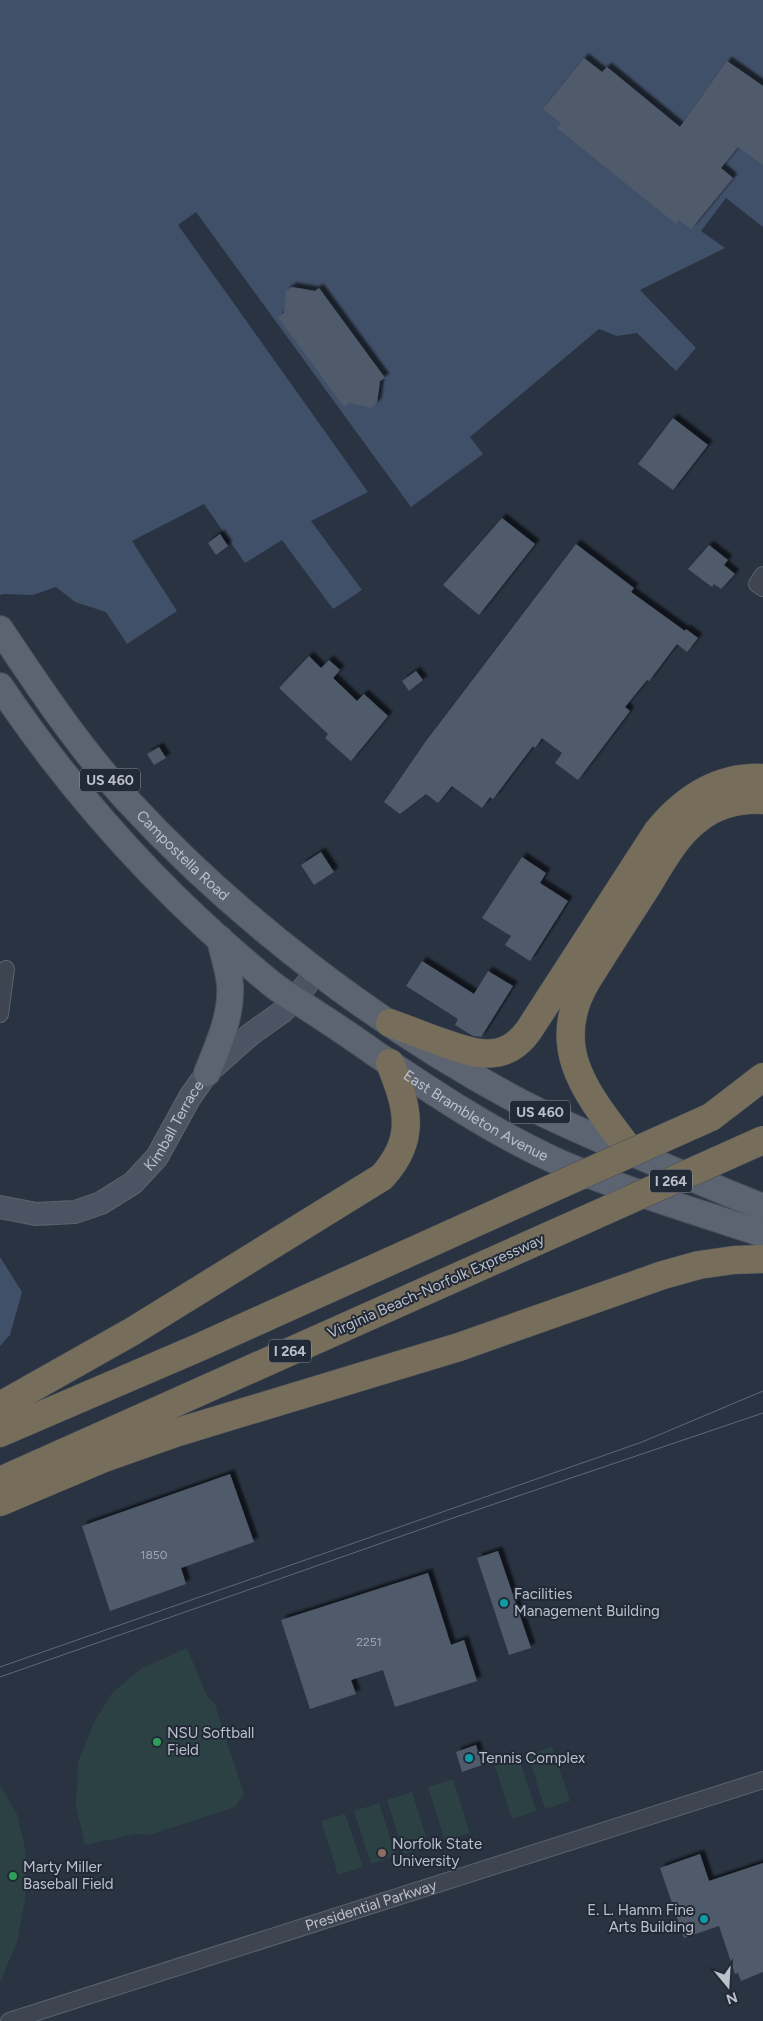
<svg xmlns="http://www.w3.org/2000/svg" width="763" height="2021" viewBox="0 0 763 2021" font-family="Figtree,sans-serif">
	<defs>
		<filter id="shadow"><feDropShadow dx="4.5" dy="-4.5" stdDeviation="1" flood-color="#0009"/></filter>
	</defs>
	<rect width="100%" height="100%" fill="#293341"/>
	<path fill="#2c4143" d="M187,1648l20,48 8,8 29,90 -9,13 -86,28 -13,-1 -51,11 -9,-38 2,-45 16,-40 18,-29 30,-25z
		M552,1747l18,54 -25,8 -17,-54z
		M519,1758l17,53 -24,8 -17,-53z
		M453,1779l17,54 -25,8 -17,-54z
		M0,1785l17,29 9,38 -1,48 -8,42 -17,41z
		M412,1792l17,54 -25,8 -17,-54z
		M379,1803l17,53 -25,8 -17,-53z
		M345,1814l18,53 -25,8 -17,-54z"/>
	<path fill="#415069" d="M0,0h763v227l-37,-29 -25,33 24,17 -85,42 56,58 -20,23 -39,-38 -20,3 -18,-7 -129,108 13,17 -72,53 -215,-295 -18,13 190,267 -57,29 51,69 -29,19 -51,-69 -37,23 -41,-59 -72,37 45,70 -50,33 -21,-32 -31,-10 -19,-15 -23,8 -29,-1 -4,1z
		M0,1257l22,35 -12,43 -10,11z"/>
	<path fill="#505a6a" filter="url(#shadow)" d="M584,58l18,14 5,-5 73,60 47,-66 36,25v79l-25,-18 -17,21 12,10 -42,51 -12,-9 -3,4 -119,-96 4,-5 -18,-14z
		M292,287l23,4 4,-3 66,90 -5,3 -3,22 -6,5 -22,-5 -5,4 -66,-90 6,-4 2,-22z
		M673,418l35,27 -35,45 -35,-26z
		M502,518l33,26 -56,71 -36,-30z
		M220,534l8,12 -12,9 -8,-12z
		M576,544l58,44 -3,4 54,39 1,-2 12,9 -11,14 -10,-8 -28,37 -2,-1 -22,27 5,4 -52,69 -23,-17 7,-10 -20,-15 -7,10 -2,-2 -40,53 -3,-2 -8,11 -30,-22 -14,17 -12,-9 -26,20 -16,-12 42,-61z
		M709,545l19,15 -4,5 11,9 -14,15 -7,-5 -2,3 -24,-18z
		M309,656l12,12 8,-8 11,10 -7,8 24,23 7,-7 24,22 -37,45 -26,-23 3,-4 -49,-46z
		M416,671l7,9 -14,11 -7,-10z
		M159,747l7,11 -12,7 -7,-11z
		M321,852l13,20 -20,13 -13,-20z
		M522,857l24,16 -6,10 28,18 -38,60 -25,-16 6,-9 -29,-18z
		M422,961l52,33 14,-23 25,15 -32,51 -8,-1 -18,-11 3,-6 -52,-33z
		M230,1474l24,68 -73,26 5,16 -76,27 -28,-85z
		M498,1551l33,97 -22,7 -32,-97z
		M428,1573l23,72 13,-5 13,41 -82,26 -12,-37 -32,10 5,14 -46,15 -29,-89z
		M476,1745l6,20 -20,7 -6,-20z
		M700,1854l9,27 54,-18v109l-22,9 -3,-8 -3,1 -16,-48 -35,12 -24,-70z"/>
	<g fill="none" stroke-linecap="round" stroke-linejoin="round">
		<g stroke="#5c636f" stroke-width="18">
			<g id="street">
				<path d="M763,575l-6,9 6,4"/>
				<path d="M0,1014l6,-45"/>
				<path id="s1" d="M9,2021l754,-241"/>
			</g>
		</g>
		<g stroke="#5c636f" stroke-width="24">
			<g id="secondary">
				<path id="s2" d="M0,1207l36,7 39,-2 26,-9 32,-20 24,-26 33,-60 17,-24 44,-39 31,-22 13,-13 22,-28"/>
			</g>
		</g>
		<g stroke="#474e5b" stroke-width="28">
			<g id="primary">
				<path id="s3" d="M0,629c40,60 80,120 129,173 109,118 250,225 391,300 37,19 74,35 112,51 44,18 87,37 131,54"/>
				<path id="s4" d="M0,686c76,113 167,213 272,298 11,9 24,16 36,24 23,15 46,30 68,46 58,39 118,79 182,108 67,29 137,49 205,72"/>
				<path d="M207,1073c11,-28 25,-57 23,-88 -1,-15 -7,-31 -10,-46"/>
			</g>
		</g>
		<g stroke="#48505c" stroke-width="29">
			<path id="highway" d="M390,1023c16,6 32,12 48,18 34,12 66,25 91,-11l128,-198c27,-33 62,-56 106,-54
				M711,1117l52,-40
				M631,1152c-40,-54 -85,-101 -45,-170 20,-32 40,-63 60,-94 15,-24 29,-52 52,-69 19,-15 42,-20 65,-19
				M0,1406l133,-75 249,-154c35,-38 26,-69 8,-114
				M0,1433l200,-86 328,-148
				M0,1481l580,-259
				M0,1502l104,-44 74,-26 281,-85 204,-72 36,-10 35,-5 29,-1"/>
		</g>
		<use href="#street" stroke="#3e4551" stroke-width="16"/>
		<use href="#secondary" stroke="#4c5464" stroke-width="22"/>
		<use href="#primary" stroke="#5c6471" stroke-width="26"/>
		<use href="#highway" stroke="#776d5b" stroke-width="28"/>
		<path stroke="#606978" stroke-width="1" d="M0,1667l642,-225 121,-51
			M0,1677l453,-159 310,-105"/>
		<g stroke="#48505c" stroke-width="29" stroke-linecap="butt">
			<path id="highway-bridge" d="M528,1199l183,-82
				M580,1222l183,-82"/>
		</g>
		<use href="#highway-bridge" stroke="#776d5b" stroke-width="28"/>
	</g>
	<g fill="#0f9aa8" stroke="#222a37" stroke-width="2">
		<circle cx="504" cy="1603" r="5"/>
		<circle cx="469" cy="1758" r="5"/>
		<circle cx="704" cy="1919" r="5"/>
	</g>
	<g fill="#2e9e5b" stroke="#222a37" stroke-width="2">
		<circle cx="157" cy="1742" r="5"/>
		<circle cx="13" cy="1876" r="5"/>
	</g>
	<circle fill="#8d6e63" stroke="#222a37" stroke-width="2" cx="382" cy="1853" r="5"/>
	<g text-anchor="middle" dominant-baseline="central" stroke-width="4" stroke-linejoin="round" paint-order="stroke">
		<g font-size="12" fill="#a0a6b3">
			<text x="154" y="1555">1850</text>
			<text x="369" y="1642">2251</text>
		</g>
		<g fill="#222a37" stroke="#8d939f" stroke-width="1">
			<rect x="80" y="768.5" width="60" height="23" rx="4"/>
			<rect x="510" y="1100.5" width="60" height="23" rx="4"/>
			<rect x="650" y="1169.5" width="42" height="23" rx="4"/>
			<rect x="269" y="1339.5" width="42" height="23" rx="4"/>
		</g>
		<g font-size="14" font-weight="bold" fill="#bbc0cb">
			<text x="110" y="780">US 460</text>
			<text x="540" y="1112">US 460</text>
			<text x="671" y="1181">I 264</text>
			<text x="290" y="1351">I 264</text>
		</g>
		<g font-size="15" fill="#bbc0cb" stroke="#222a37">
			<text stroke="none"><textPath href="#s3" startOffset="292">Campostella Road</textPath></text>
			<text stroke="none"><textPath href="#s4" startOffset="648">East Brambleton Avenue</textPath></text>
			<text stroke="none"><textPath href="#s2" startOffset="212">Kimball Terrace</textPath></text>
			<text transform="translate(436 1286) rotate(-24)">Virginia Beach-Norfolk Expressway</text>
			<text stroke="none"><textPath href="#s1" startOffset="380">Presidential Parkway</textPath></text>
		</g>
		<g font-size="15" fill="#bbc0cb" stroke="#222a37" text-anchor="start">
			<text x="514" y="1594">Facilities<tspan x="514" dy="17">Management Building</tspan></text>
			<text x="167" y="1733">NSU Softball<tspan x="167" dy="17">Field</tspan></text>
			<text x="479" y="1758">Tennis Complex</text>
			<text x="392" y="1844">Norfolk State<tspan x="392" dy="17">University</tspan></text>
			<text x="23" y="1867">Marty Miller<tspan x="23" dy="17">Baseball Field</tspan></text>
			<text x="694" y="1910" text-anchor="end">E. L. Hamm Fine<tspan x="694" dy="17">Arts Building</tspan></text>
		</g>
	</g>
	<g transform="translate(728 1986) rotate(162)" stroke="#222a37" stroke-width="4" paint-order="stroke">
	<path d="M0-4L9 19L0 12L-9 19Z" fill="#bbc0cb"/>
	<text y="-8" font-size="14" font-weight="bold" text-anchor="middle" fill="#bbc0cb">N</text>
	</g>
</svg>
